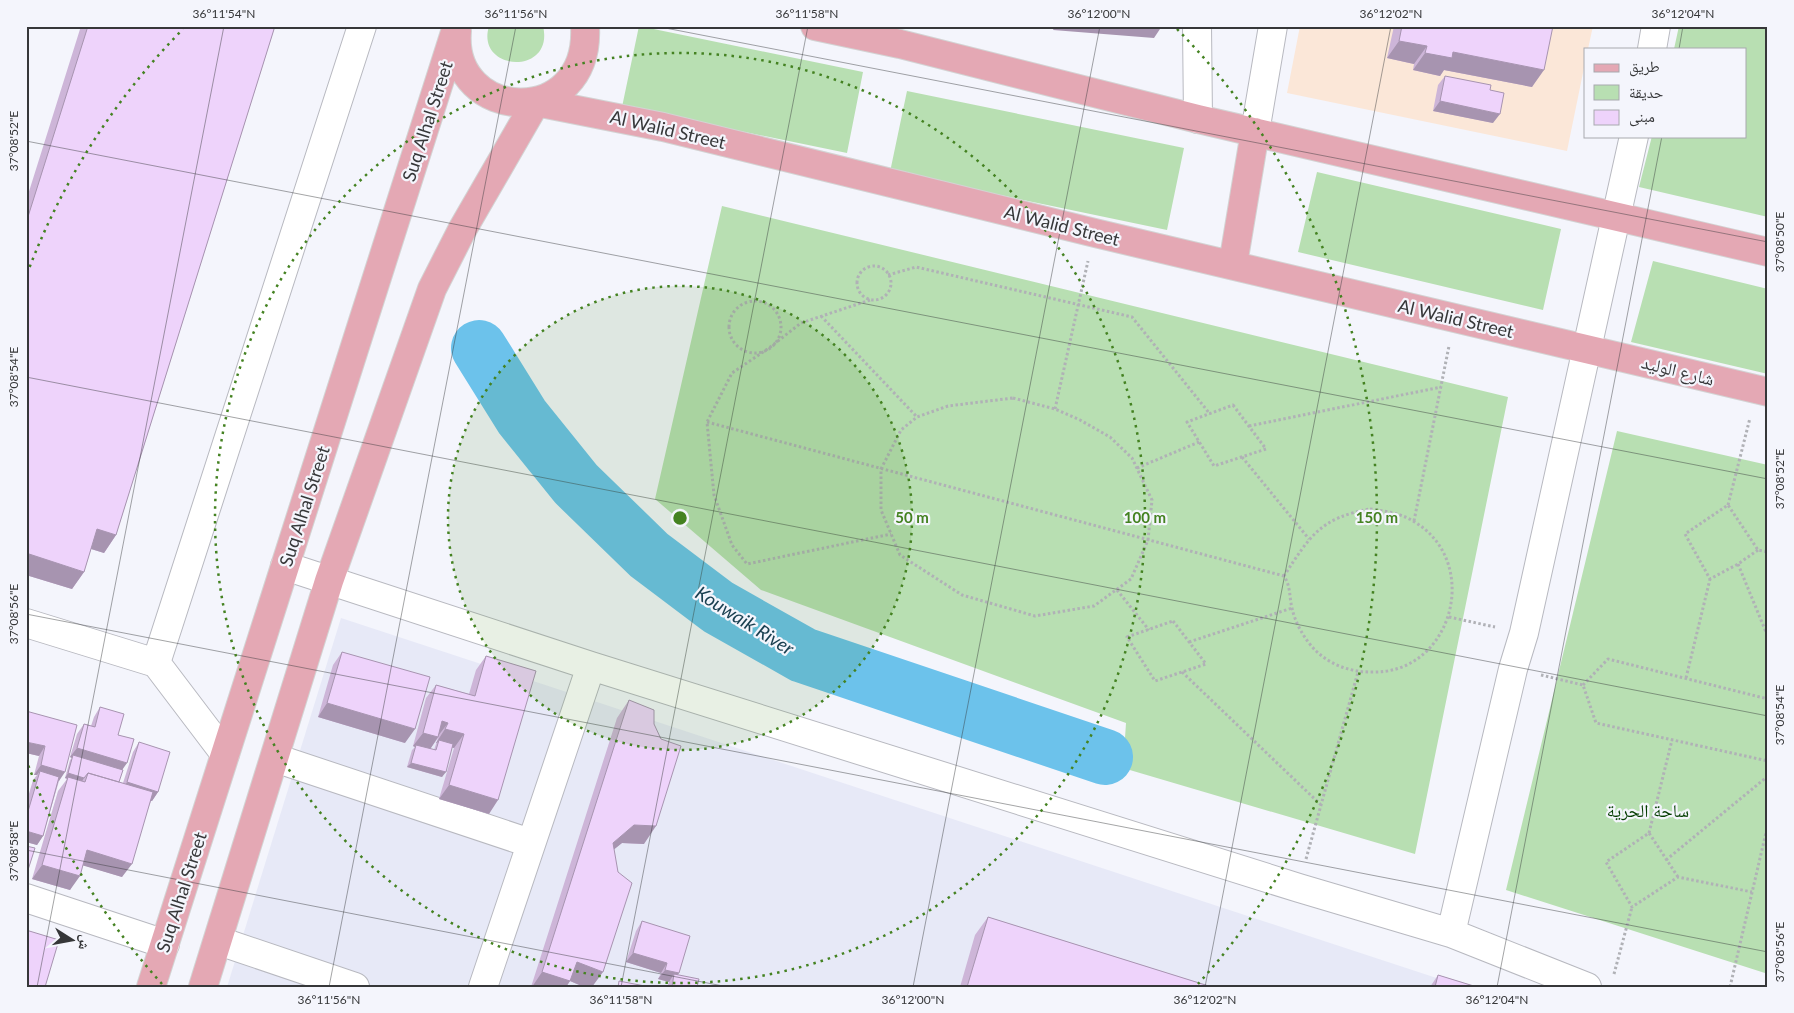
<svg xmlns="http://www.w3.org/2000/svg" width="1794" height="1013" viewBox="0 0 1794 1013" font-family="Lato,'Noto Naskh Arabic',sans-serif">
	<rect width="100%" height="100%" fill="#f4f5fc"/>
	<path fill="#e7e9f7" d="M341,618l1123,369h-1237z"/>
	<path fill="#fbe7d8" d="M1300,26h293l-5,23h-3v14l-18,88 -280,-58z"/>
	<path fill="#b8dfb2" d="M489,26h54c12,50 -68,46 -54,0z
		M639,26l224,46 -16,81 -225,-46z
		M1679,26h89v191l-129,-30 13,-51h93v-87h-71z
		M907,91l277,57 -17,82 -277,-58z
		M1317,172l244,57 -18,81 -245,-58z
		M722,206l786,191 -93,457 -292,-86 3,-45 -365,-133 -106,-91z
		M1653,261l115,28v85l-137,-32z
		M1617,431l151,34v509l-262,-84z"/>
	<g fill="none" stroke-linecap="round" stroke-linejoin="round">
		<path stroke="#6cc2eb" stroke-width="56" d="M479,348l43,69 54,67 73,71 69,52 85,48 302,102"/>
		<g stroke="#b8b9c0" stroke-width="30">
			<path id="minor" d="M1197,26l1,93
				M1652,49l4,-23
				M1255,132l18,-106
				M285,566l306,100 708,222 152,45 136,54
				M26,623l130,40 69,91
				M156,663l206,-637
				M275,758l255,85
				M26,898l139,46
				M1451,933l62,-264 11,-36 110,-497
				M219,941l136,46
				M483,987l108,-321"/>
		</g>
		<g stroke="#d3d3d3" stroke-width="30">
			<path id="major" d="M815,26l85,18 298,75 570,133
				M457,31c-8,92 134,100 128,-5
				M1233,264l22,-132
				M151,987l306,-961
				M203,987l126,-406 103,-292 30,-59 74,-128 127,25 432,106 673,159"/>
		</g>
		<path stroke="#b0b1b6" stroke-width="3" stroke-dasharray="2.5 2.5" stroke-linecap="butt" d="M857 283a17 17 0 1 1 34 0a17 17 0 1 1-34 0Z
			M888,275l28,-8 216,50 78,97
			M870,300l-69,23 -32,25 -37,25 -25,49 7,73 18,50 15,19 144,-30
			M729 327a26 26 0 1 1 52 0a26 26 0 1 1-52 0Z
			M821,316l96,101
			M1013,398l42,11 25,11 30,17 22,21 20,42 -4,40 -17,39 -37,27 -59,10 -73,-21 -62,-40 -19,-45v-41l20,-39 16,-13 31,-11z
			M1233,405l33,44 -52,17 -27,-44z
			M1055,409l33,-148
			M707,422l577,154
			M1249,426l192,-39
			M1242,457l67,82
			M1137,468l62,-26
			M1728,505l22,-87
			M1370,509c15,2 30,4 43,12 70,40 40,154 -42,151 -21,0 -40,-7 -55,-21 -11,-11 -21,-28 -24,-43 -3,-12 -1,-21 -8,-32 26,-40 36,-58 86,-67z
			M1414,521l35,-175
			M1758,550l-20,14 -28,15 -25,-45 43,-29 30,45 10,2
			M1738,564l30,73
			M1117,590l32,40
			M1449,617l46,10
			M1173,621l33,43 -51,17 -28,-44z
			M1189,642l103,-34
			M1182,672l139,133
			M1541,675l42,10 13,38 172,38
			M1686,678l24,-99
			M1583,685l25,-26 160,40
			M1649,833l23,-93
			M1306,859l52,-187
			M1666,860l102,-84
			M1678,877l-29,-44 -43,29 26,45 46,-30 74,15
			M1614,974l18,-67
			M1730,987l38,-163"/>
		<use href="#minor" stroke="#fff" stroke-width="28"/>
		<use href="#major" stroke="#e4a8b4" stroke-width="28"/>
	</g>
	<path fill="#cdb5d8" fill-rule="evenodd" d="M81,26h194l-159,509 -12,18 -13,-4 -7,23 -12,17 -46,-14v-374z
		M1394,26h159l-21,61 -88,-17 -4,6 -27,-6 1,-6 -27,-6z
		M1445,76l48,47 -60,-12 5,-26z
		M342,652l63,91 -87,-26 15,-52z
		M486,656l3,158 -50,-15 15,-51h-2l-10,29 -35,-10 5,-17 3,-3 -2,-1 13,-48 10,-13 33,9 7,-24zM438,738l-4,12 -4,-1z
		M629,700l15,144 -22,-1 -8,6 -22,138h-8l-14,-6 -4,6h-35l86,-269z
		M100,707l18,28 4,35 -3,12 4,1 10,-31 6,-10 19,50 -6,9h-1l-29,76 -39,-12 -13,25 -38,-11 26,-88 9,-12 -2,-1 5,-18 2,-2 -2,-1 7,-23 7,-10 7,2 3,-9z
		M77,725l-18,56 -16,55 -6,9 -11,-3v-38l7,-24 4,-5h-3l5,-19 -13,-3z
		M988,917l224,70h-252l15,-52z
		M642,921l37,52 -2,2 20,12h-30l2,-5 -11,-3 3,-6 -35,-11 10,-31z
		M1438,975l39,12h-47z"/>
	<path fill="#a794b0" d="M1055,26h107l-8,12 -101,-8z
		M1399,41l28,5 -13,18 -27,-6z
		M1453,52l91,18 -12,17 -88,-17 -4,6 -27,-6 12,-17z
		M1440,101l60,13 -7,9 -60,-12z
		M97,529l19,6 -12,18 -19,-6z
		M26,553l58,19 -12,17 -46,-14z
		M327,703l88,26 -10,14 -87,-26z
		M442,721l6,2 -10,13z
		M445,729l19,5 -10,14 -16,-4 1,-4 -2,3h-1z
		M423,733l15,4 -9,14 -13,-6 -1,2 -2,-1z
		M26,742l19,4 -6,10 -13,-3z
		M77,748l50,15 -7,10 -47,-18 -1,3 -2,-1z
		M411,763l35,9 -4,5 -35,-10z
		M41,765l24,7 -6,9 -19,-10 -3,4h-3z
		M68,773l16,5 -3,5 -16,-5z
		M127,782l31,10 -6,9 -31,-9z
		M449,785l49,15 -9,14 -50,-15z
		M634,825l22,1 -12,18 -22,-1 -21,17 12,-17z
		M26,831l17,5 -6,9 -11,-3z
		M87,850l45,14 -10,13 -44,-13z
		M42,865l38,11 -10,14 -38,-11z
		M633,953l34,10 -6,10 -35,-11z
		M577,962l26,10 -11,15h-8l-14,-6 -4,6h-34l10,-15z
		M665,970l14,3 -6,9 1,-8 -5,8 -11,-3z"/>
	<path fill="#eed3fb" stroke="#a794b0" d="M88,26h187l-159,509 -19,-6 -13,43 -58,-19v-330z
		M1402,26h151l-9,44 -91,-18 -1,6 -27,-5 2,-7 -28,-5z
		M1445,76l46,9 -1,5 14,3 -4,21 -60,-13z
		M342,652l88,25 -15,52 -88,-26z
		M486,656l50,15 -38,129 -49,-15 15,-51 -19,-5 3,-6 -6,-2 -4,16 -15,-4 13,-48 39,11z
		M629,700l25,10v14l7,15 20,7 -25,80 -22,-1 -21,18 5,29 14,11 -29,89 -26,-10 -7,19 -28,-9z
		M100,707l24,7 -6,21 16,4 -7,24 -50,-15 7,-24 11,3z
		M26,711l51,14 -12,47 -24,-7 4,-19 -19,-4z
		M439,740l14,4 -7,28 -35,-9 5,-18 20,5z
		M139,742l31,10 -12,40 -31,-10z
		M73,755l50,15 -4,12 -31,-9 -4,5 -16,-5z
		M40,771l19,6 -16,59 -17,-5v-13z
		M88,773l65,19 -21,72 -45,-14 -7,26 -38,-11 26,-88 17,5z
		M26,846l9,2 -8,25h-1z
		M988,917l224,70h-245z
		M642,921l48,15 -11,37 -14,-3 2,-7 -34,-10z
		M26,930l33,10 -14,47h-19z
		M674,974l25,5 -2,8h-25z
		M1438,975l39,12h-42z
		M619,981l31,6h-32z"/>
	<path fill="none" stroke="#363739" stroke-width="1" stroke-opacity="0.45" d="M655,26l1113,216M1679,49l4,-23M26,141l1742,338M26,377l1742,339M26,614l1742,338M26,850l702,137M37,987l187,-961M329,987l187,-961M621,987l187,-961M913,987l187,-961M1205,987l186,-961M1497,987l165,-851"/>
	<circle cx="680" cy="518" r="232" fill="#448221" fill-opacity=".12"/>
	<g fill="none" stroke="#448221" stroke-width="2.5" stroke-dasharray="2.5 5">
		<circle cx="680" cy="518" r="232"/>
		<circle cx="680" cy="518" r="465"/>
		<path d="M162 984A697 697 0 0 1 27 762M27 274A697 697 0 0 1 183 29M1177 29A697 697 0 0 1 1198 984"/>
	</g>
	<g text-anchor="middle" dominant-baseline="central" stroke-width="4.5" stroke-linejoin="round" paint-order="stroke">
		<g font-size="18" fill="#363739" stroke="#f4f5fc">
			<text transform="translate(427 121) rotate(-72)">Suq Alhal Street</text>
			<text transform="translate(668 129) rotate(13)">Al Walid Street</text>
			<text transform="translate(1062 225) rotate(14)">Al Walid Street</text>
			<text transform="translate(1456 318) rotate(13)">Al Walid Street</text>
			<text transform="translate(1678 370) rotate(14)">شارع الوليد</text>
			<text transform="translate(304 506) rotate(-72)">Suq Alhal Street</text>
			<text transform="translate(181 892) rotate(-72)">Suq Alhal Street</text>
		</g>
		<g font-size="18" fill="#043d00" stroke="#f4f5fc">
			<text x="1648" y="810">ساحة الحرية</text>
		</g>
		<g font-size="19" font-style="italic" fill="#193f50" stroke="#f4f5fc">
			<text transform="translate(745 620) rotate(32)">Kouwaik River</text>
		</g>
	</g>
	<circle cx="680" cy="518" r="8" fill="#448221" stroke="#f4f5fc" stroke-width="2.5"/>
	<g font-size="15" text-anchor="middle" font-weight="bold" fill="#448221" stroke="#f4f5fc" stroke-width="4.5" stroke-linejoin="round" paint-order="stroke">
		<text x="912" y="523">50 m</text>
		<text x="1145" y="523">100 m</text>
		<text x="1377" y="523">150 m</text>
	</g>
	<rect width="1794" height="1013" fill="none" stroke="#f4f5fc" stroke-width="55"/>
	<rect x="1584" y="48" width="162" height="90" fill="#f4f5fc" stroke="#a8a9ae"/>
	<rect x="1594" y="64" width="25" height="8" fill="#e4a8b4" stroke="#a8a9ae"/>
	<text x="1629" y="72" font-size="15" fill="#363739">طريق</text>
	<rect x="1594" y="85" width="25" height="15" fill="#b8dfb2" stroke="#a8a9ae"/>
	<text x="1629" y="98" font-size="15" fill="#363739">حديقة</text>
	<rect x="1594" y="110" width="25" height="15" fill="#eed3fb" stroke="#a8a9ae"/>
	<text x="1629" y="122" font-size="15" fill="#363739">مبنى</text>
	<g transform="translate(72 940) rotate(101)" stroke="#f4f5fc" stroke-width="4" paint-order="stroke">
	<path d="M0-4L9 19L0 12L-9 19Z" fill="#363739"/>
	<text y="-8" font-size="14" font-weight="bold" text-anchor="middle" fill="#363739">ش</text>
	</g>
	<rect x="28" y="28" width="1738" height="958" fill="none" stroke="#363739" stroke-width="2"/>
	<g font-size="12" text-anchor="middle" fill="#363739">
		<text x="224" y="18">36°11'54"N</text>
		<text x="516" y="18">36°11'56"N</text>
		<text x="807" y="18">36°11'58"N</text>
		<text x="1099" y="18">36°12'00"N</text>
		<text x="1391" y="18">36°12'02"N</text>
		<text x="1683" y="18">36°12'04"N</text>
		<text transform="translate(14 141) rotate(-90)" y="4">37°08'52"E</text>
		<text transform="translate(1780 242) rotate(-90)" y="4">37°08'50"E</text>
		<text transform="translate(14 377) rotate(-90)" y="4">37°08'54"E</text>
		<text transform="translate(1780 479) rotate(-90)" y="4">37°08'52"E</text>
		<text transform="translate(14 614) rotate(-90)" y="4">37°08'56"E</text>
		<text transform="translate(1780 715) rotate(-90)" y="4">37°08'54"E</text>
		<text transform="translate(14 851) rotate(-90)" y="4">37°08'58"E</text>
		<text transform="translate(1780 952) rotate(-90)" y="4">37°08'56"E</text>
		<text x="329" y="1004">36°11'56"N</text>
		<text x="621" y="1004">36°11'58"N</text>
		<text x="913" y="1004">36°12'00"N</text>
		<text x="1205" y="1004">36°12'02"N</text>
		<text x="1497" y="1004">36°12'04"N</text>
	</g>
</svg>
